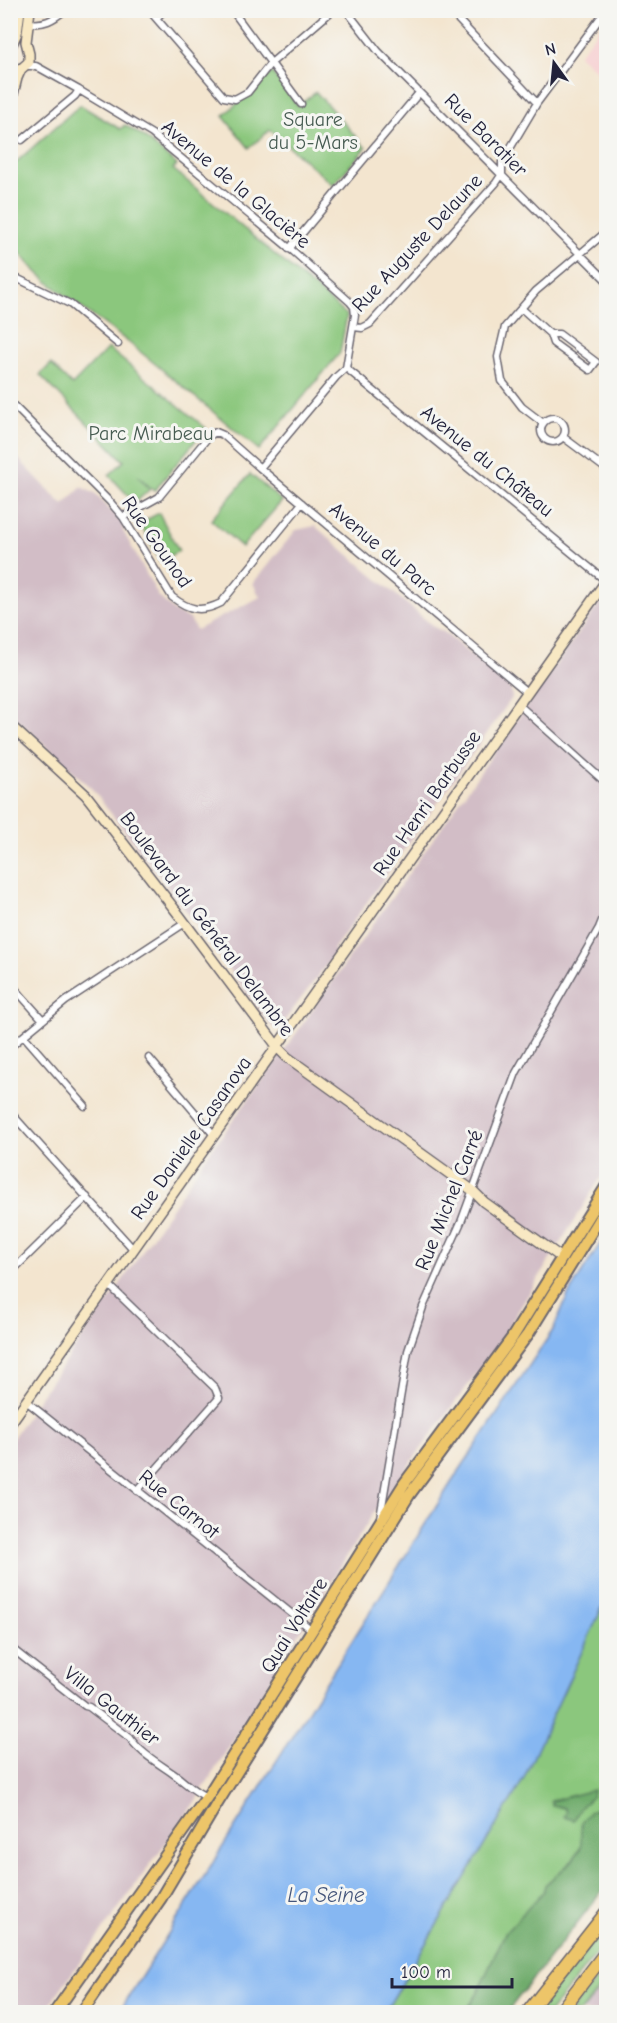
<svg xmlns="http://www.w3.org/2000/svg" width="617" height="2023" viewBox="0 0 617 2023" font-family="'Comic Neue',sans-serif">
	<rect width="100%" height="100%" fill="#f6f6f2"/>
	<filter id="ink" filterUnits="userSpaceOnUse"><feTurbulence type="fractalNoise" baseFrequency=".0167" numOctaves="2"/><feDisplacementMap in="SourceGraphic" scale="12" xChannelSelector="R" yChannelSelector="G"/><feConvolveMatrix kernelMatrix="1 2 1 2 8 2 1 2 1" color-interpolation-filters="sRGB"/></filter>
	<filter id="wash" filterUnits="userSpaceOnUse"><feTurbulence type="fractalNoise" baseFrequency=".008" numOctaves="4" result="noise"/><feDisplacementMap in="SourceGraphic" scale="24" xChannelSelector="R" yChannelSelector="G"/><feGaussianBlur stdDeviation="1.35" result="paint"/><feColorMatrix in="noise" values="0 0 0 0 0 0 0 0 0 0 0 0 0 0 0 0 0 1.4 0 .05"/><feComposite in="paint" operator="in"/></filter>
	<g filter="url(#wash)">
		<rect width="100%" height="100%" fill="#f3e5cf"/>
		<path fill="#f7cfd1" d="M606,19v61l-27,-25z"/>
		<path fill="#d2bdc6" d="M11,451l52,54 19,-18 13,7 28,30v7l36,66 16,15 15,7 6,11 64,-33 -7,-14 43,-53 19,-4 119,101 10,5 67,57 1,9 -179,252 2,3 -56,75h-5l-4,-4 -91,-123 -87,-112 -81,-76z
			M606,594v575l-110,178 -123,167 -178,288 -151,210h-33v-571l28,-43 71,-99 94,-139 74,-101z
			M606,1979v33h-26z"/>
		<path fill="#8bc77d" stroke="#56745c" stroke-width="1.5" d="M272,72l26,34 18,-14 50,56 -33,37 -63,-55 -21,18 -26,-32z
			M80,105l40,24 5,-4 18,11 34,29 -4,4 174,146 -7,38 -81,97c-44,-36 -87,-73 -131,-108 -34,-28 -102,-66 -118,-107v-62l3,-8z
			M108,348l98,80 -52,63 -16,-15 12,13 -15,14 -26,-28 15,-14 -84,-86 11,-11 21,21z
			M250,474l32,27 -40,46 -31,-27z
			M159,513l20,38 -19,10 -20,-38z
			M606,1599v287l-99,126h-122l138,-232z
			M606,1922v19l-56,71h-15z
			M606,1965v15l-25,32h-11z"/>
		<path fill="#70ac6c" stroke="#496754" stroke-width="1.5" d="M593,1790l-1,7 -11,10 -7,13 -10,-3 2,-5 -2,-4 -12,-3 -1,-4z
			M606,1803v83l-99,126h-42l11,-16 29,-63 39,-42 1,-6 28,-25 8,-13v-24l9,-12z"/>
		<path fill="#86b7f2" stroke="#546c96" stroke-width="1.5" d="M606,1234v365l-83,181 -138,232h-266l332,-529 102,-153 15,-35z"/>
	</g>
	<g filter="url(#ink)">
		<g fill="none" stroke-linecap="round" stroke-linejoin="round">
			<g stroke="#6b666f" stroke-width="9">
				<path id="street" d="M149,10l75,87 11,2 13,-7 22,-28 63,-54
					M232,10l69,94
					M346,10l32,41 228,229
					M449,10l88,93
					M156,18l9,-8
					M29,23c15,2 24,-3 36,-13
					M26,66h10l43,24 73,44 142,118 56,50 4,5 1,8 -9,53
					M22,140l53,-44 4,-6
					M289,249l130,-156
					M10,275l60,29 48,40
					M521,308l29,26 3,9 37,27 6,-8 -37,-28h-9
					M354,327l8,1 8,-4 126,-141 6,-9v-12l35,-59 69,-93
					M346,368l260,213
					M10,402l100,100 13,15 49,80c17,13 29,16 49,6l81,-100
					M541 430a12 12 0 1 1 24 0a12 12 0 1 1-24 0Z
					M543,423l-21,-16 -20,-26 -4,-24 7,-30 31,-36 70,-59
					M563,437l43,32
					M260,468l76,-91 10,-9
					M123,517l36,-20 50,-61 7,-4 7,3 37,33 268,225
					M519,705l87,78
					M10,983l33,37
					M24,1036l61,70
					M10,1047l56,-46 119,-78
					M149,1058l65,77
					M10,1112l124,138
					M10,1273l77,-76
					M109,1285l106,103 4,10 -82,93
					M26,1401l286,229
					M380,1518l28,-167 15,-44 38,-85 55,-149 83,-145 7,-17
					M10,1647l75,59 4,1 41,31c11,16 30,26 45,37 11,8 19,17 32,22"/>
			</g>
			<g stroke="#6b666f" stroke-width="12">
				<path id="secondary" d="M12,44l5,-11 3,-23
					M10,68l11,1 8,-7v-8l-3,-12 4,-32
					M10,106l7,-28 4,-9
					M10,725l76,70 90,116 104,139 7,7 185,133 12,12 78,56
					M10,1424l596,-843"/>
			</g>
			<g stroke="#6b666f" stroke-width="14">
				<path id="primary" d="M55,2012l152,-215 197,-313 108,-146 94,-151
					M82,2012l79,-114 57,-96 191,-307 119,-161 78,-126"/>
			</g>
			<g stroke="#6b666f" stroke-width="15">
				<path id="highway" d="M528,2012l78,-99
					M560,2012l46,-60"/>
			</g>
			<use href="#street" stroke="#fff" stroke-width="6"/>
			<use href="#secondary" stroke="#f8e8c3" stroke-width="9"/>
			<use href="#primary" stroke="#edc569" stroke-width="10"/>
			<use href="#highway" stroke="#edc569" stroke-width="12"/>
		</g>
	</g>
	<g text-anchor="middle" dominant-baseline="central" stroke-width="6" stroke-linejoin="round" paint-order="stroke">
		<g font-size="20" fill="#475c52" stroke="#f6f6f2">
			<text x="313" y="119">Square<tspan x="313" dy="23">du 5-Mars</tspan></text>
			<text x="151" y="433">Parc Mirabeau</text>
		</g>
		<g font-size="20" fill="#22223b" stroke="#f6f6f2">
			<text transform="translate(486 135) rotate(45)">Rue Baratier</text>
			<text transform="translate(236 184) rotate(40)">Avenue de la Glacière</text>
			<text transform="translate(417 243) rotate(-47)">Rue Auguste Delaune</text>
			<text transform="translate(487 461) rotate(39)">Avenue du Château</text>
			<text transform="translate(157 542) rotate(55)">Rue Gounod</text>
			<text transform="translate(383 549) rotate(40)">Avenue du Parc</text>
			<text transform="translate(427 803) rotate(-55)">Rue Henri Barbusse</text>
			<text transform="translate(207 924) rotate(53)">Boulevard du Général Delambre</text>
			<text transform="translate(191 1138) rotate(-55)">Rue Danielle Casanova</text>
			<text transform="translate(449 1200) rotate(-68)">Rue Michel Carré</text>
			<text transform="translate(179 1504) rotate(39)">Rue Carnot</text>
			<text transform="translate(294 1625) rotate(-58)">Quai Voltaire</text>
			<text transform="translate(112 1706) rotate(38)">Villa Gauthier</text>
		</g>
		<g font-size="21" font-style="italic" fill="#45567b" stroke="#f6f6f2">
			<text x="326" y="1895">La Seine</text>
		</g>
	</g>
	<rect width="617" height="2023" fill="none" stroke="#f6f6f2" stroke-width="36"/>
	<g transform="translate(554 63) rotate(345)" stroke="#f6f6f2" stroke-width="4.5" paint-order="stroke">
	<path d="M0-4.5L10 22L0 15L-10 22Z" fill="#22223b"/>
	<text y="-9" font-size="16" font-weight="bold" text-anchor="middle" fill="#22223b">N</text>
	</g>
	<path d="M392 1978v9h120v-9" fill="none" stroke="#22223b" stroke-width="3"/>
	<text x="401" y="1978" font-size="18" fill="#22223b" stroke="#f6f6f2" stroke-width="4.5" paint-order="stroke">100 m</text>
</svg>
